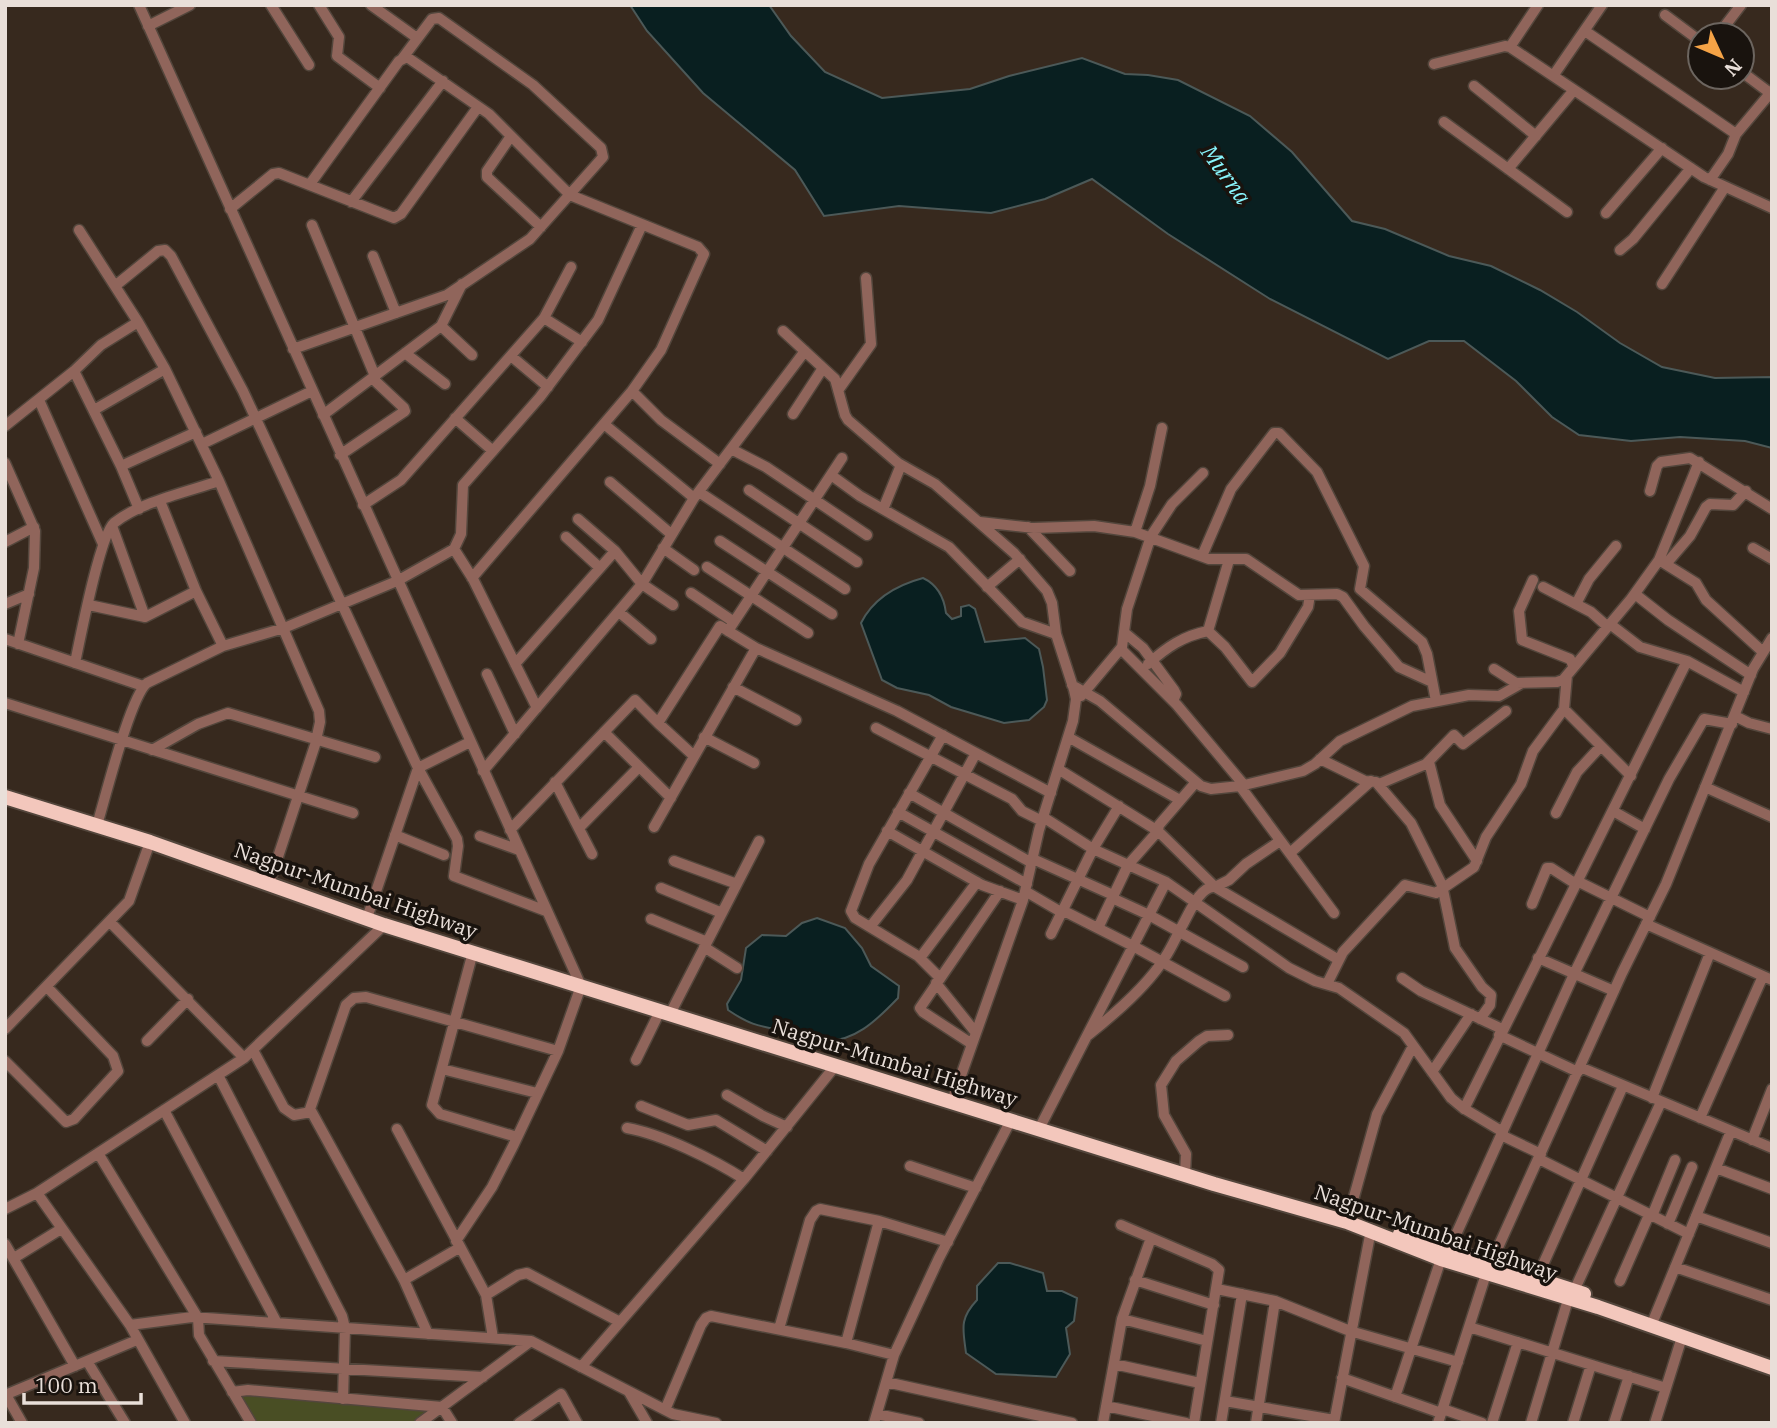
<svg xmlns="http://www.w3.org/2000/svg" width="1777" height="1428" viewBox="0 0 1777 1428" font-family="'IBM Plex Serif',serif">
	<rect width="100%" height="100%" fill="#37291e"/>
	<path fill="#494e24" d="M239,1392l194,19 -17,12h-158z"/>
	<path fill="#091f20" stroke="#4c5958" stroke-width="2" d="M630,5h139l22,31 34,36 57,26 88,-9 39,-13 73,-18 43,16 23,1 30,5 72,36 42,36 60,69 33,8 64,27 42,10 49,24 37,22 43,31 42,24 53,11 57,-1v71l-27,-7 -65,-4 -49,4 -52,-6 -27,-18 -36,-36 -52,-40h-35l-41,18 -118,-60 -102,-65 -76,-55 -47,20 -54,14 -92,-7 -75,10 -29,-46 -92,-77 -56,-62z
		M923,578c15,7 21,19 23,35l6,6 9,-3v-9l8,-2 6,4 10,33 40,-4 14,11 4,18 4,33 -3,7 -15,13 -25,3 -53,-16 -22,-12 -32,-7 -15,-8 -21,-57c12,-24 36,-38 62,-45z
		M817,918l28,10 17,20 9,18 28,20 -1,12c-21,22 -45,46 -78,43 -11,0 -20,-7 -31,-9 -28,-6 -36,-5 -61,-22l-1,-6 14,-24 5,-32 16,-13 24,1 16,-13z
		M998,1263h12l33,10 4,18h15l15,7 -3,23 -8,7 4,26 -14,23 -60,-3 -30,-21c-3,-24 -7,-34 11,-53v-14z"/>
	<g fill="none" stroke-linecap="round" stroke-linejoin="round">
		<g stroke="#53463c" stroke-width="13">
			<path id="minor" d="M139,5l442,981 -23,65 -45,95 -21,41 -36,54
				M271,5l38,60
				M319,5l20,32 -2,19 43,32
				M371,5l46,33
				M1665,15l35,26
				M148,26l42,-21
				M1585,31l151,103
				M1718,35l23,-30
				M1510,47l28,-42
				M1434,64l71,-18 5,1 194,130 68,31
				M1742,72l28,21
				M1553,76l49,-71
				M1474,86l62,50
				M1444,122l123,90
				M511,136l-24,35v6l54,50
				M1508,169l66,-79
				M1710,180l18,-26 8,-20 36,-43
				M310,184l89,-123 8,-4 82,57 81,81 128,52 6,7 -43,96 -29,41 -160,187
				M351,202l92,-121
				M230,209l43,-35 6,-1 115,45 7,-4 77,-107
				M1606,213l56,-65
				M312,225l63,151
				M79,230l59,92 27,47 54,112 100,230 1,11 -5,23 -46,139
				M1620,250l13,-11 58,-71
				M373,256l23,57
				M1662,284l63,-97
				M115,286l43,-35 7,-1 6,6 72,135 175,377 39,71 1,7 -4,30 92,35
				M544,318l38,24
				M441,326l31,29
				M783,331l52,48 10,36 3,5 50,43 37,21 79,69 33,38 5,12 4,31 18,56 2,9 -3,22 -34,109 -16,70 -71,201
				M293,349l154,-54 83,-56 73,-82 -2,-9 -68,-63 -94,-67 -7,1 -30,40
				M405,353l40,31
				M511,356l37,31
				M74,371l47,95 18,43
				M839,389l32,-45 -5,-66
				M632,391l29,29 59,44
				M39,400l64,144
				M94,410l71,-41
				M793,414l30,-46
				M323,415l118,-89 21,-42
				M455,418l38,33
				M604,424l90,74
				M5,426l69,-55 27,-26 37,-23
				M202,444l110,-53
				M731,449l35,18 101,68
				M340,455l65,-44 -1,-3 -32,-30
				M5,463l30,68 -1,37 -16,76
				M121,466l75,-34
				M831,475l29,21 89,51 73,75 34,12
				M610,482l61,52
				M749,490l108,72
				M1650,491l7,-25 4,-4 29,-4 82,51
				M699,492l146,97
				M160,501l36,90 27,55
				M363,505l38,-25 143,-162 27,-51
				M884,507l17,-42
				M980,522l54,6 60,-2 41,6 74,27h37l53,36 38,-1 6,3 21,29 35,41 33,15
				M112,526l33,91
				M1028,527l42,44
				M1135,532l15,-46 12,-58
				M566,537l34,31
				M720,541l112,73
				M5,542l29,-15
				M663,548l31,22
				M1753,548l19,11
				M454,549l7,-15 2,-49 77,-88 58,-77 44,-95
				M1202,556l29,-67 43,-56h5l38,39 47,94 -4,23 62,53 5,12 9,47
				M1229,560l-21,71 17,16 27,35 28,-29 28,-46 2,-12
				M1659,560l37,23 10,17 57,52
				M1666,564l24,-28 16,-29 4,-3 23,1 13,-14
				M707,567l101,66
				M1533,580l-14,31 3,29 48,19 4,8
				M987,587l33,-28
				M1543,587l48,25 17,15
				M691,593l43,29
				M1635,594l33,26 83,55
				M5,604l24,-10
				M1576,604l13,-25 27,-33
				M89,605l56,12 51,-26
				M673,605l-31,-21 52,-86 111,-147
				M619,612l32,27
				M1610,624l30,23 47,14 57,31
				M728,631l114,-173
				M1125,633l18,15 31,42 2,4 -3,7
				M5,639l138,47
				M1121,649l56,56 67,80
				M75,663c5,-24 25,-128 39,-140 26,-21 73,-31 105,-42
				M515,664l100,-113
				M1148,664c19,-17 35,-28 60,-33
				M1494,669l22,14 41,-1 6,-2 68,-81 28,-39 40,-98
				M487,674l28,60
				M1072,685l28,16 101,85 10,3 29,-3 63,-15 12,-7 25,-23 72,-35 57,-11 30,1 23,-13
				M733,687l63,33
				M1081,696l41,-49 5,-38 24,-73 21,-32 31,-31
				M5,703l348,110
				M1564,709l67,67
				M1735,716l14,7 23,6
				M658,723l36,33
				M876,728l136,71 10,12 20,10
				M604,732l67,66
				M704,737l50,26
				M1068,737l112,63
				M152,750l46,-26 30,-11 147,44
				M1320,759l45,22 11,1 35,41 31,62 13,63 27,39 9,8 -1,10 -10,14
				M1429,762l11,43 37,56
				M1058,769l100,62 -30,34 -30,63
				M483,771l159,-187 -27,-33 -37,-32
				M555,782l37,72
				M1196,782l-37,43 -1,6 57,56 14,-7 17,-16 34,-23
				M1379,784l47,-20 28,-29 9,9 43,-33
				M1240,786l94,127
				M1705,787l67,30
				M909,793l123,70
				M1613,811l32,18
				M898,812l129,72
				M1556,813l21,-41 24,-26
				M1043,817l50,32 73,33 123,86 26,13 24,7 65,45 47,65 12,10 40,24
				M97,825c8,-26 33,-128 50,-142l76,-37 61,-18 113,-47 57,-32 19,30 64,129
				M654,827l102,-179
				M579,828l60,-61
				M510,830l125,-130 23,23 62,-97 36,22 141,63 154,82
				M887,831l95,54 41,15
				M395,835l49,20
				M480,836l39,14
				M1290,853l81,-72
				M1033,859l80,36
				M674,861l63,23
				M1577,881l73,36
				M661,888l61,25
				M1025,891l36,21
				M1112,898l37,17 94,52
				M1532,904l15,-36h4l25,16
				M1062,910l71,36 92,50
				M367,918l51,-150 52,-26
				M651,919l56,23
				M110,922l134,136
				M1646,924l126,56
				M870,927l37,-47 69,-127
				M1051,934l42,-85 26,-43
				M704,947l33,21
				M473,952l-41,153 8,9 77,23
				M920,958l57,-76
				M1538,958l76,33
				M940,978l-22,-22 -63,-38 -4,-7 18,-47 74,-129
				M1402,978l19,13 81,38
				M936,983l40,50
				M1327,984l16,-32 62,-67 31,8 38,-26 12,-30 35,-53 12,-33 31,-42 3,-34
				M670,1014l89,-173
				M5,1029l124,-128 21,-59
				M1499,1035l79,37
				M1087,1036c24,-19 60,-50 77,-77 7,-10 12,-22 18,-33 7,-12 18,-41 33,-39l124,73
				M147,1041l41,-42
				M972,1044l-49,-32 -3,-4 80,-117
				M253,1050l31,58 10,7 17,-3
				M636,1060l24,-49
				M5,1061l61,61 8,-3 44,-48 -5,-15 -66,-69
				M1580,1067l192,81
				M442,1069l95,24
				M1432,1072l39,-58
				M218,1075l124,241 3,12 -2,71
				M727,1095l36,21 24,11
				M1652,1098l58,-145
				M641,1106l47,19 28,-5 51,31
				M1464,1109l223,-448
				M164,1110l113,213
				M1700,1118l63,-142
				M627,1128c35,6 87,32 117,51
				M397,1129l89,166 7,43
				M1039,1129l127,-247
				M1501,1135l40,19
				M1752,1140l20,-51
				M98,1153l100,165 1,17 52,88
				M1539,1159l150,75
				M910,1166l66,22
				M1716,1168l56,21
				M1185,1174l1,-20 -22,-39 -3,-30 15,-24 23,-20 8,-5 21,-1
				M37,1193l93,132 55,98
				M5,1209l32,-16 207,-135 140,-133
				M1652,1216l23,-56
				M1696,1216l76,27
				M1347,1222l30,-108 36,-68
				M1668,1224l24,-57
				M1121,1225l91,39 7,6 -25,153
				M5,1244l70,122
				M1449,1250l125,-276 95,-195 35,-60 28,5
				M14,1258l47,-29
				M1675,1267l97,33
				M1537,1278l86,-192
				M404,1280l55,-32
				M1135,1280l79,25
				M1620,1281l29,-66
				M1217,1289l58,12 75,30 108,31
				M1574,1291l87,-189
				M486,1295l32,-20 9,-2 93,49
				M1122,1319l85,22
				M130,1325l62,-8 339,24 142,73 43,9
				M1651,1326l80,-195
				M1469,1327l197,61
				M779,1329l31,-109 6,-9 4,-2 59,12 69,21
				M428,1334l-24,-54 -94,-171 36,-104 8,-7 12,-1 192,54
				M846,1343l33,-122
				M87,1361l38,62
				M213,1361l270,16
				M1114,1364l86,19
				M581,1367l163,-188 92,-114
				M1342,1378l99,35
				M886,1382l186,41
				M232,1392l16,-2 194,17 10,16
				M629,1392l18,31
				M5,1393l17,30
				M5,1395l132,-55
				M1395,1397l46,-138
				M1225,1401l109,19
				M1106,1406l80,17
				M1443,1409l39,14
				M665,1410l36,-85 5,-7 5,-2 135,27 48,12
				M877,1414l42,9
				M420,1423l111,-82
				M519,1423l42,-29 16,29
				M874,1423l20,-68 45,-97 72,-138
				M1103,1423l19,-104 29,-81
				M1221,1423l21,-129
				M1256,1423l19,-122
				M1334,1423l37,-193
				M1438,1423l48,-149 136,-301 44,-89 87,-215 19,-31
				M1492,1423l26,-81
				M1531,1423l39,-130
				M1573,1423l18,-58
				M1614,1423l15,-47
				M1655,1423l27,-86"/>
		</g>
		<g stroke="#53463c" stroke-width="18">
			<path id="highway" d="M5,797l145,45 234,83 830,259 133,38 94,37 157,48 174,61
				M1400,1234l184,60"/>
		</g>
		<use href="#minor" stroke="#90655b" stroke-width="10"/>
		<use href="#highway" stroke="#f3c7bc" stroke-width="14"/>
	</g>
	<g text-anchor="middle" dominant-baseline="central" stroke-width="7" stroke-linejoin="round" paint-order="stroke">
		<g font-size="21" fill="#e9dfd9" stroke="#19130e">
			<text transform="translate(356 890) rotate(19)">Nagpur-Mumbai Highway</text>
			<text transform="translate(895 1062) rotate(17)">Nagpur-Mumbai Highway</text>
			<text transform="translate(1436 1232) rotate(19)">Nagpur-Mumbai Highway</text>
		</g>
		<g font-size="23" font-style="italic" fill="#89f5fc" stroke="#19130e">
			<text transform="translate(1227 174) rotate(54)">Murna</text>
		</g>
	</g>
	<rect width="1777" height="1428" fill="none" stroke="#e9dfd9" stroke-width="14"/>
	<g transform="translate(1721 56) rotate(134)"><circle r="33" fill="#19130e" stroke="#6c655f" stroke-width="2"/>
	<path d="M0-5L12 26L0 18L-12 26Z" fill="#f5a346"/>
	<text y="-10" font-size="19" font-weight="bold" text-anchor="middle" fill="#e9dfd9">N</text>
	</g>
	<path d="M24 1393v10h117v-10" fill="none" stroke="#e9dfd9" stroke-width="3.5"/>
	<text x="35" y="1393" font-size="21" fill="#e9dfd9" stroke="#19130e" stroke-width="5" paint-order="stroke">100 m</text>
</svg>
